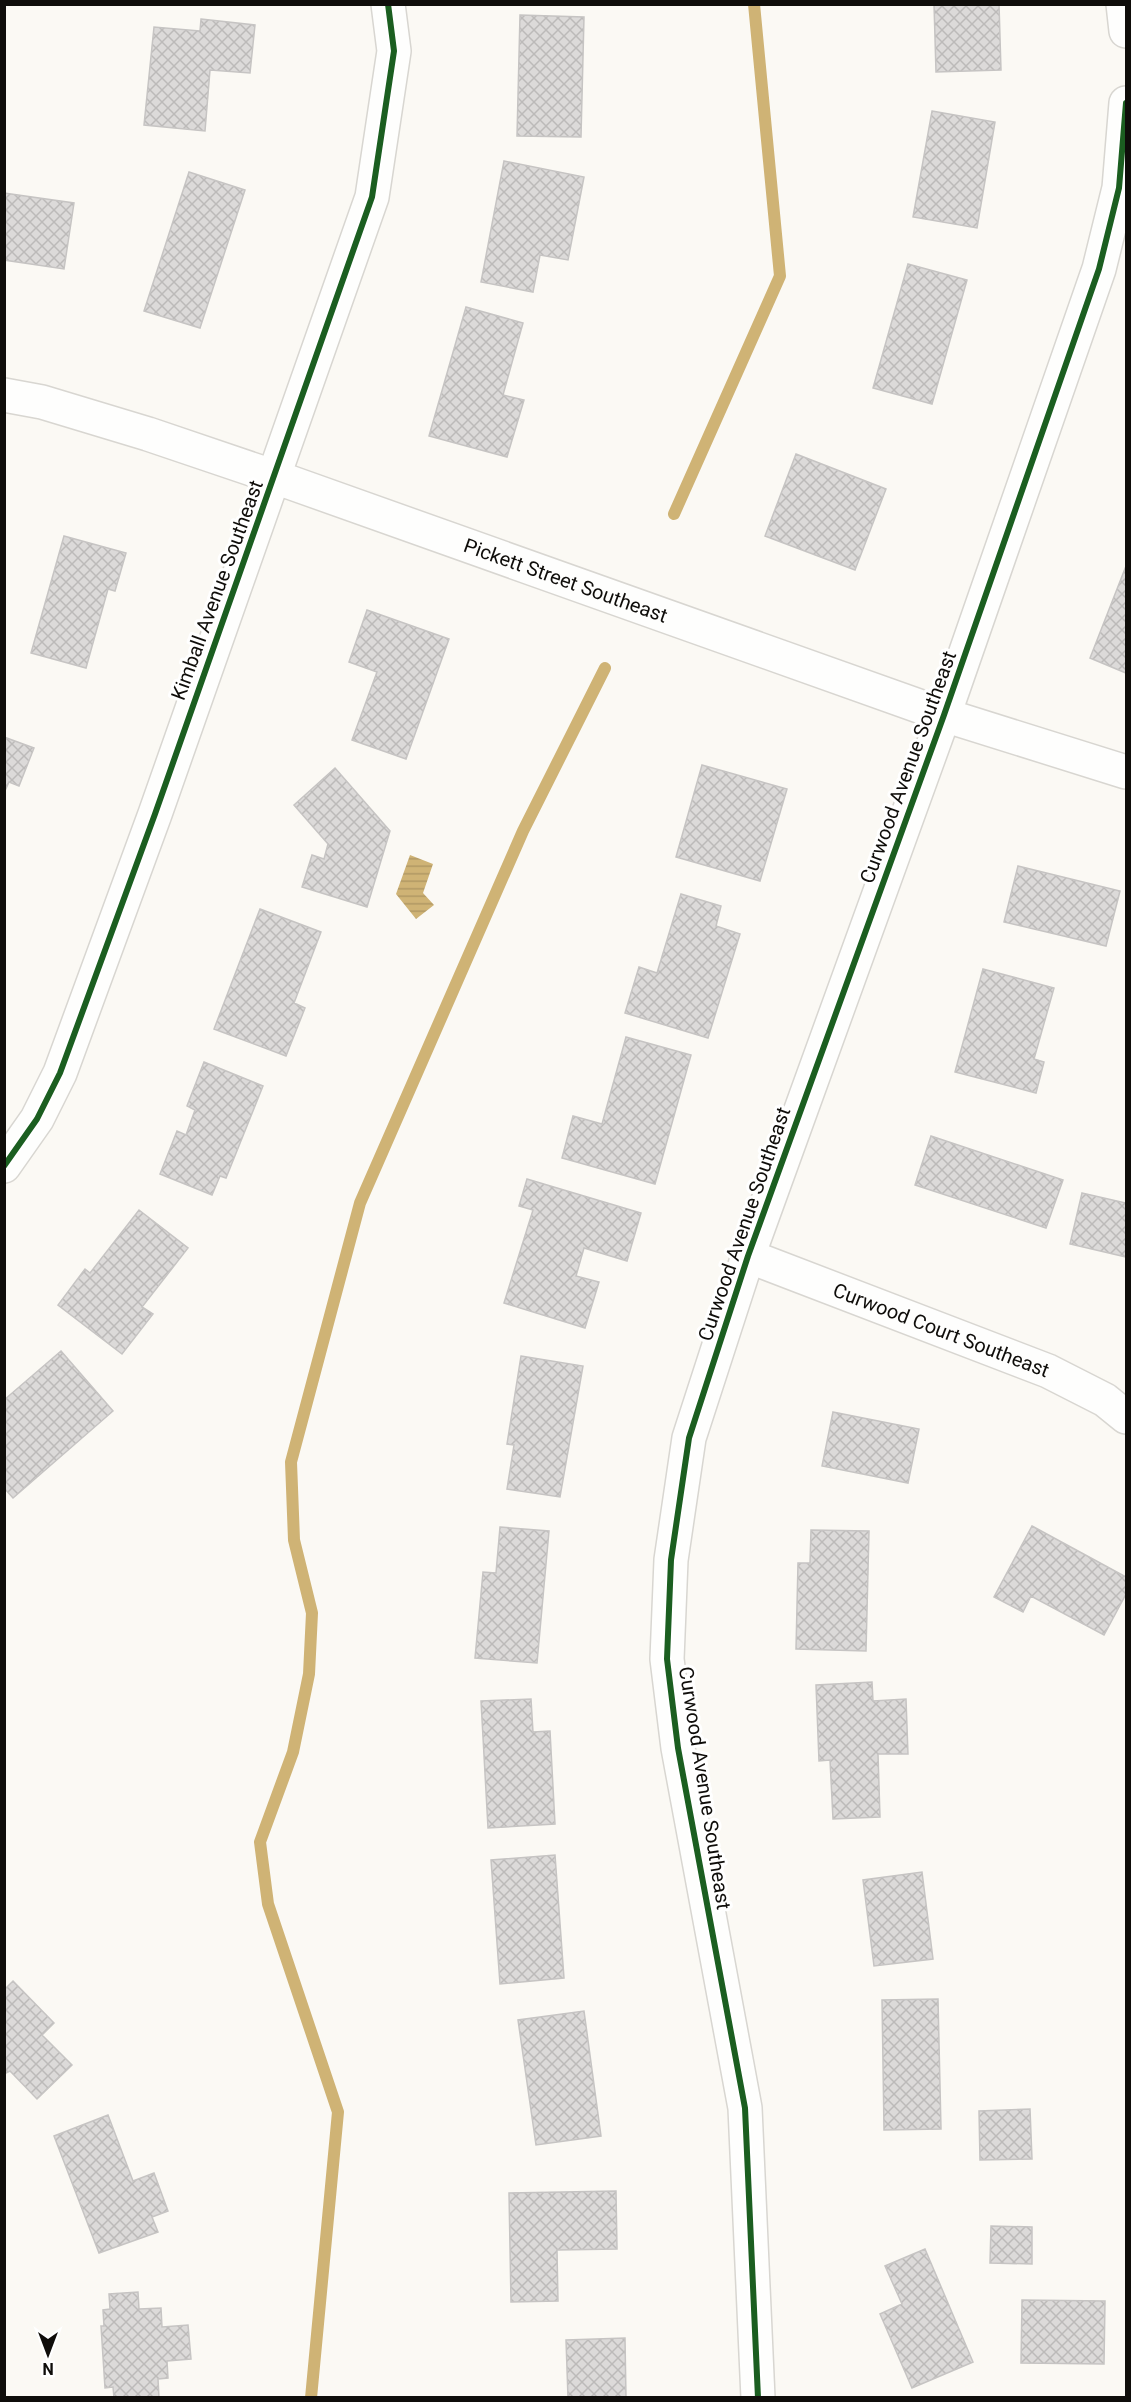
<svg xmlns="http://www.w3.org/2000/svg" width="1131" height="2402" viewBox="0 0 1131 2402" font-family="Roboto,sans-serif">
	<defs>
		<pattern id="water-rules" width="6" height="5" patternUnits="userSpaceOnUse" patternTransform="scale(1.5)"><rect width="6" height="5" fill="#cfb375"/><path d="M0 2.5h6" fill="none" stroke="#b19964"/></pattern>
		<pattern id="building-cross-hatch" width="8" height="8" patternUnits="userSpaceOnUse" patternTransform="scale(1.5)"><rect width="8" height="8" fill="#dcdad9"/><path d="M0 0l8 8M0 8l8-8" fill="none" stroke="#bcbab9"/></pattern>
	</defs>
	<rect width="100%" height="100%" fill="#fbf9f4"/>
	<path fill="url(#water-rules)" d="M410,855l23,9 -10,29 11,12 -18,14 -20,-25z"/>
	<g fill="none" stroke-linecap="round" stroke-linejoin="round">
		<path stroke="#cfb375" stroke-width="12" d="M674,514l106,-238 -26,-272
			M311,2398l27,-286 -70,-208 -8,-62 33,-90 16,-78 3,-61 -18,-73 -3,-78 69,-259 163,-372 82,-163"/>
	</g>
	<path fill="url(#building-cross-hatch)" stroke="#c6c4c3" stroke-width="1.5" d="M934,4h65l2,66 -65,2z
		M520,15l64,2 -3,120 -64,-1z
		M201,19l54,6 -5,48 -40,-3 -5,61 -61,-6 10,-98 46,4z
		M932,111l63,11 -18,106 -64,-11z
		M504,161l80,16 -16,83 -28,-5 -7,37 -52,-10z
		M189,172l56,18 -45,138 -56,-17z
		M4,193l70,10 -10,66 -60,-9z
		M908,264l59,16 -35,124 -59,-16z
		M466,307l57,16 -20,72 21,5 -17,57 -78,-21z
		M796,454l90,35 -31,81 -90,-34z
		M64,536l62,17 -11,38 -7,-2 -22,79 -55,-15z
		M1126,566v107l-36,-15z
		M367,610l82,29 -43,120 -54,-19 25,-68 -28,-10z
		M4,737l30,11 -15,38 -10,-4 -5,11z
		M702,765l85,24 -27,92 -84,-24z
		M335,768l55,63 -23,76 -65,-20 10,-32 12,4 4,-15 -34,-39z
		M1018,866l102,25 -14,55 -102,-24z
		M681,894l40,12 -5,20 24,8 -32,104 -83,-25 14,-46 18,6z
		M260,909l61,23 -27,71 11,5 -19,48 -72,-27z
		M983,969l71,19 -20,71 10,3 -8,31 -81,-21z
		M626,1037l65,18 -36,129 -93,-26 11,-42 29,8z
		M204,1062l59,24 -37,92 -6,-2 -8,19 -52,-21 17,-43 9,4 9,-25 -8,-4z
		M931,1136l132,44 -17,48 -131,-43z
		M527,1179l114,34 -14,48 -43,-13 -8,28 23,6 -14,46 -81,-25 29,-93 -14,-4z
		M1082,1193l44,10v54l-56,-13z
		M139,1210l49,38 -46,59 11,7 -31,40 -64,-49 27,-36 5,4z
		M61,1351l52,60 -100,87 -9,-10v-88z
		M521,1356l62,10 -23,131 -53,-8 7,-44 -7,-1z
		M833,1412l86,17 -11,54 -86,-17z
		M1032,1526l94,51v17l-22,41 -73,-39 -8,16 -29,-15z
		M500,1527l49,4 -12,132 -62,-5 8,-86 13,1z
		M811,1530l58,1 -3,120 -70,-2 2,-86h12z
		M872,1682l1,19 33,-2 2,55h-30l2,63 -47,2 -3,-59 -11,1 -3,-76z
		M531,1699l2,33 17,-1 5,93 -67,4 -7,-127z
		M555,1855l9,123 -64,6 -9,-124z
		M922,1872l11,87 -59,7 -11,-86z
		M13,1981l41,42 -12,12 30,30 -35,34 -27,-28 -6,3v-84z
		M938,1999l3,130 -57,1 -2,-130z
		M584,2011l17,125 -65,9 -18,-125z
		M1030,2109l2,50 -52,1 -1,-49z
		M108,2115l25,66 21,-8 14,38 -16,6 6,15 -59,21 -45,-117z
		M616,2191l1,58 -60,1 1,51 -47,1 -2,-109z
		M991,2226l41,1v37l-42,-1z
		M925,2249l48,113 -61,26 -32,-74 22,-10 -17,-38z
		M138,2292l1,17 22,-1 1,19 26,-2 3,34 -24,2 1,17 -10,1 1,19h-45l-1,-11 -8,1 -4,-62h3l-1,-16 7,-1 -1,-15z
		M1022,2300l83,1 -1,63 -83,-1z
		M625,2338l1,60h-58l-2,-58z"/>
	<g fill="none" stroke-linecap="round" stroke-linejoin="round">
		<g stroke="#d8d6d1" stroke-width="36">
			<g id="minor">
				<path d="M1123,4l3,27"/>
				<path id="s1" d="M4,395l38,7 106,32 127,43 669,238 182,57"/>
				<path d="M4,1166l33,-47 23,-46 95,-259 217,-617 22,-146 -6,-47"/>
				<path id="s2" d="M748,1256l300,115 57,29 21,17"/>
				<path d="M758,2398l-13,-290 -67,-360 -11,-89 4,-99 18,-122 59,-182 196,-541 155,-446 20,-81 7,-85"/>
			</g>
		</g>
		<use href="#minor" stroke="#fefefd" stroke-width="33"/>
		<g stroke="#fff" stroke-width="10">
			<path id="cycleway" d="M4,1166l33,-47 23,-46 95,-259 217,-617 22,-146 -6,-47
				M758,2398l-13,-290 -67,-360 -11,-89 4,-99 18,-122 59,-182 196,-541 155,-446 20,-81 7,-85"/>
		</g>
		<use href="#cycleway" stroke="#1b5e20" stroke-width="6"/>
	</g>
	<g text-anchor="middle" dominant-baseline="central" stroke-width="6" stroke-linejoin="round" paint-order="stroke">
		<g font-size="20" fill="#0f0d0a" stroke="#fff">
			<text stroke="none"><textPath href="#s1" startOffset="592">Pickett Street Southeast</textPath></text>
			<text transform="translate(217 590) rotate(-70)">Kimball Avenue Southeast</text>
			<text transform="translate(908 767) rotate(-70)">Curwood Avenue Southeast</text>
			<text transform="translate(744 1224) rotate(-71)">Curwood Avenue Southeast</text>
			<text stroke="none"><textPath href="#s2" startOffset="207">Curwood Court Southeast</textPath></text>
			<text transform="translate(705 1788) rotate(81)">Curwood Avenue Southeast</text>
		</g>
	</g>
	<rect width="1131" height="2402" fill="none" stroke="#0f0d0a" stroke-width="12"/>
	<g transform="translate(48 2354) rotate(180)" stroke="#ffffff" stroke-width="4.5" paint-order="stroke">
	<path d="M0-4.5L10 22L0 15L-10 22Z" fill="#0f0d0a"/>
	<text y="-9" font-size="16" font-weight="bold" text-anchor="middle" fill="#0f0d0a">N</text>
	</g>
</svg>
